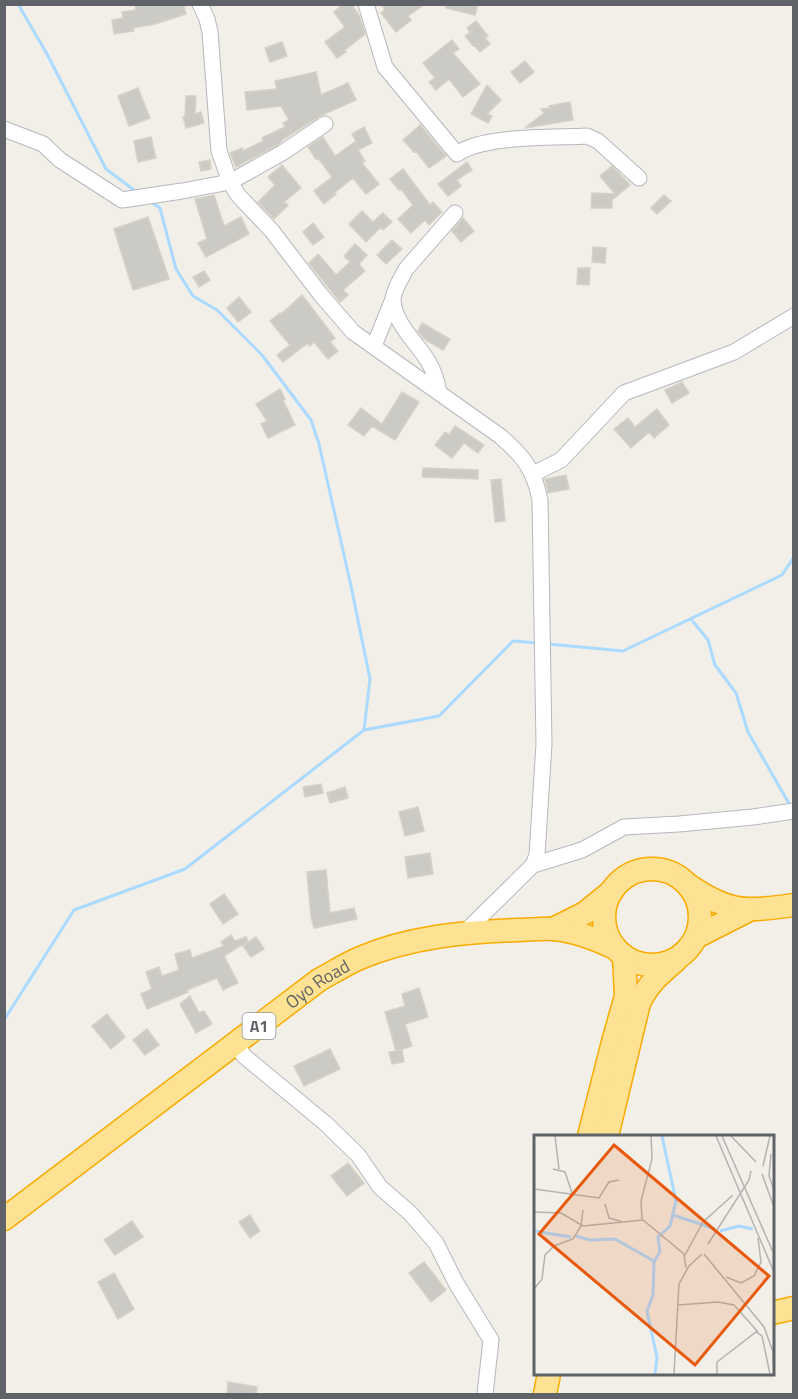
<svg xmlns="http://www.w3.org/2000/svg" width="798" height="1399" viewBox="0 0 798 1399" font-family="'Titillium Web',sans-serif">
	<rect width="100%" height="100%" fill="#f1efe8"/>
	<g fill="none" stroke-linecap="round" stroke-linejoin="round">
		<path stroke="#aadaff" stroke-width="3" d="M18,4l29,50 59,115 32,24
			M151,202l9,6 16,61 17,27 24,14 45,45 49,65 8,24 32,142 19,93 -6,51
			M691,619l17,21 7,25 21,28 12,39 43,75
			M548,644l75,7 159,-76 12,-18
			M4,1020l70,-110 111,-41 179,-139 75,-14 74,-75 25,2"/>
	</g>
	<path fill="#cccac5" stroke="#d6d1c6" stroke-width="1.5" d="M135,4h48l3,10 -31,10 -22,4 1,3 -20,3 -2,-14 11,-2 -1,-6 14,-2z
		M343,4h8l8,11 6,19 -20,16 1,2 -9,6 -12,-16 20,-15 -11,-15z
		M381,4h44l-17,12 3,4 -15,12 -15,-19 4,-4z
		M447,4h31l-3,11 -29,-7z
		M476,21l12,15 -3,2 5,6 -10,8 -6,-7 -1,1 -8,-10 5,-4 -3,-4z
		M452,40l7,9 -6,4 27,31 -17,13 -14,-18 -13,11 -7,-8 6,-4 -12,-15z
		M282,42l5,14 -17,6 -5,-14z
		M525,61l9,11 -14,11 -9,-11z
		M316,72l5,23 27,-12 8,17 -36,16 -38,24v1l-5,4 -41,22 -6,-14 12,-5 1,3 20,-10 -1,-3 23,-11 -2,-4 6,-3 -8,-14 -34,4 -2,-18 32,-3 -2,-8z
		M487,85l14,15 -14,14 5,2 -4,7 -17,-9z
		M138,88l12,30 -21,8 -11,-30z
		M186,96h10l-1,18 6,-2 3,11 -18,5 -3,-11 2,-1z
		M570,102l3,18 -48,8 19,-15 -3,-4 9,-1 -1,-2z
		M420,125l26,31 -17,12 -13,-17 -2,1 -11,-12z
		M364,127l8,16 -14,7 7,11 -3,2 17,21 -13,10 -13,-16 -19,15 2,1 -12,10 -10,-13 18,-14 -14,-19 -2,1 -8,-12 15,-10 12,19 21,-15 -4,-7z
		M151,137l5,21 -18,4 -4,-21z
		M210,160l1,9 -10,2 -2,-9z
		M467,162l5,8 -15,10 4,6 -13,10 -10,-12z
		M282,165l19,23 -17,14 4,3 -14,14 -16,-17 17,-17 -7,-8z
		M612,166l18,19 -18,15v8h-21l1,-15 23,1 -15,-18z
		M403,169l27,36 3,-3 9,10 -13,13 -4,-5 -14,13 -13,-14 15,-14 -12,-16 -2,1 -9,-11z
		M214,195l10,31 17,-9 8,17 -43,23 -8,-14 9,-4 -12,-40z
		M664,195l7,6 -14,13 -6,-6z
		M362,211l11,11 10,-9 9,9 -9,8 -2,-3 -15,15 -17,-18z
		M148,217l21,62 -36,11 -19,-61z
		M463,218l11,13 -13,11 -9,-11z
		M313,223l11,14 -11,8 -10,-13z
		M392,240l10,9 -16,15 -9,-9z
		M355,244l12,11 -8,9 6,7 -22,19 5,5 -8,7 -31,-39 9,-9 18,21 14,-13 -6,-6z
		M593,247l13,1 -1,15 -13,-1z
		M578,268h12l-1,17 -12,-1z
		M204,271l6,9 -11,7 -6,-10z
		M302,295l33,43 -5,4 8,9 -10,8 -14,-17 -4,4 -2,-3 -25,19 -6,-7 13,-10 -20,-24 10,-8 1,1z
		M239,297l12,15 -13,10 -11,-14z
		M422,323l28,16 -7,11 -19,-11 -6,-8z
		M682,382l7,11 -17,10 -7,-13z
		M280,389l5,10 -2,1 12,25 -27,13 -7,-14 6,-3 -11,-17z
		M402,392l17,10 -24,38 -23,-14 -8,10 -16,-11 13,-17 21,16z
		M657,409l12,16 -15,13 -5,-6 -18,16 -17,-19 14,-11 7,9z
		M455,426l29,19 -6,8 -14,-10 -12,15 -17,-13 10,-13 4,3z
		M423,468l55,2v9l-56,-2z
		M566,475l3,14 -21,4 -3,-14z
		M501,479l4,42 -10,1 -4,-42z
		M321,784l2,9 -18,4 -2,-10z
		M345,787l3,11 -18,5 -3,-10z
		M418,807l6,24 -19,5 -6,-24z
		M430,853l3,21 -25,4 -3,-21z
		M326,870l4,43 24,-5 3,11 -43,9 -3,-12 -4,-44z
		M224,894l14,20 -15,10 -13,-20z
		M231,935l4,6 11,-4 2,4 -24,15 14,27 -15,7 -6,-12 -30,12 1,2 -41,17 -6,-15 11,-5 -6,-17 13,-5 3,9 17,-6 -4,-16 15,-4 2,8 32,-12 -3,-4z
		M256,937l8,12 -13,8 -8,-11z
		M419,988l9,29 -23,7 7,22 -16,5 -11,-39 20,-6 -3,-12z
		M190,996l9,17 5,-2 8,13 -16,9 -16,-29z
		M107,1014l18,23 -14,12 -19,-23z
		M147,1029l12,16 -14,10 -12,-15z
		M330,1049l10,20 -36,17 -10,-20z
		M402,1050l2,12 -12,2 -3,-12z
		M348,1163l16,20 -17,13 -16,-20z
		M250,1215l10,16 -10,7 -11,-16z
		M132,1221l11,16 -28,18 -11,-15z
		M424,1262l22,28 -15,12 -22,-29z
		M114,1273l20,36 -16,10 -20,-37z
		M228,1382l29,5 -1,8h-29z"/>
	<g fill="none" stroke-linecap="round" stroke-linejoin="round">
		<g stroke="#b5b8bc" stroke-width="17">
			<path id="minor" d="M200,4l7,15 3,13 9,119 11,31 8,13 34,36 49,64 32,37 147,104c23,20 34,33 40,64l4,244 -7,111 -4,10 -69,68
				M366,4l19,63 72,87c26,-19 96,-16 130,-18l11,5 41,37
				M4,129l39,15 17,16 62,40 60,-9 48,-9 52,-29 43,-29
				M374,346l19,-47
				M439,392c-2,-11 -5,-21 -11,-31 -11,-18 -35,-39 -35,-62 1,-10 9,-22 13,-30l49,-56
				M533,474l28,-14 63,-67 110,-41 60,-36
				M533,865l49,-15 42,-23 55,-3 74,-7 41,-6
				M236,1043l8,13 81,67 33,32 22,32 30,26 26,30 20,40 35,57 -6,54"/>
		</g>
		<g stroke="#f9ab00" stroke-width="25">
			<g id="highway">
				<circle cx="652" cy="917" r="48"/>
				<path d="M687,884c19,13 41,26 64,25 14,0 29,-2 43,-4"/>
				<path d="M553,929l32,-16 27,-22"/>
				<path d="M696,937l53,-27"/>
				<path d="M589,1136l24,-94 13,-46 -2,-40"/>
				<path d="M607,1136l32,-133c9,-19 21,-29 36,-42"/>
				<path id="s1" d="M4,1219l315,-239c13,-7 27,-16 41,-22 49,-21 104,-26 157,-28 12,0 25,-2 37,-1 22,2 42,10 61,19"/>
				<path d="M772,1313l22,-5"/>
				<path d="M545,1394l4,-20"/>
			</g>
		</g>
		<use href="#minor" stroke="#fff" stroke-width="15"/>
		<use href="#highway" stroke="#fde293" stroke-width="22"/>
	</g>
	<g text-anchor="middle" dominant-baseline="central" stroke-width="4.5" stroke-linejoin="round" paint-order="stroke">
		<rect fill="#fff" stroke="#8f9295" stroke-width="1.5" x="242.5" y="1013" width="33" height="26" rx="4.5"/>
		<g font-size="16" font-weight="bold" fill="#5f6368">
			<text x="259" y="1026">A1</text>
		</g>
		<g font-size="18" fill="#5f6368" stroke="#fff">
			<text stroke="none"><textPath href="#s1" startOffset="392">Oyo Road</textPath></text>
		</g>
	</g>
	<g transform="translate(534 1135)">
		<rect width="240" height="240" fill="#f1efe8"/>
		<path fill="none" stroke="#aadaff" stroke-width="3" d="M139,80l42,14M0,96l37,6M186,96l19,-5 14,3M42,101l14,4 25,-1 39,22M121,239l2,-17 -10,-46 6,-16 1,-33 6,-10 -2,-15 12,-11 6,-25 -14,-65"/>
		<path fill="none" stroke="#b3b3b1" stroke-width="1.5" d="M21,1l4,33M182,1l58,136M188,1l51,116M197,1l25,26M237,19l-2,22 5,14M229,31l7,-30M19,34l12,3 7,21M228,39l12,33M0,54l65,9 10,-16 10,-2M71,69l4,14 14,4M0,77l27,1 22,13 60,-6 41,34 2,14M108,84l-1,-18 11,-42 -1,-23M174,109l41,-64 2,-9M170,119l60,73 9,25 1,22M151,120l18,-33 30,-27M192,142l15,6 13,-7 7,-14 -3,-24M0,154l8,-10 3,-24 9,-9 19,-7 8,-13 2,-16M144,170l40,-3 16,3 24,27M140,239l5,-90 10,-18 13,-12M183,239v-12l39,-30 6,4 8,38"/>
		<path fill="#e8590c" fill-opacity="0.15" stroke="#e8590c" stroke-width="3" d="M80,10l155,131 -74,89 -156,-131z"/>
		<rect width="240" height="240" fill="none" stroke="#5f6368" stroke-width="3"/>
	</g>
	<rect width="798" height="1399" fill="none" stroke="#5f6368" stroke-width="12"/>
</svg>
